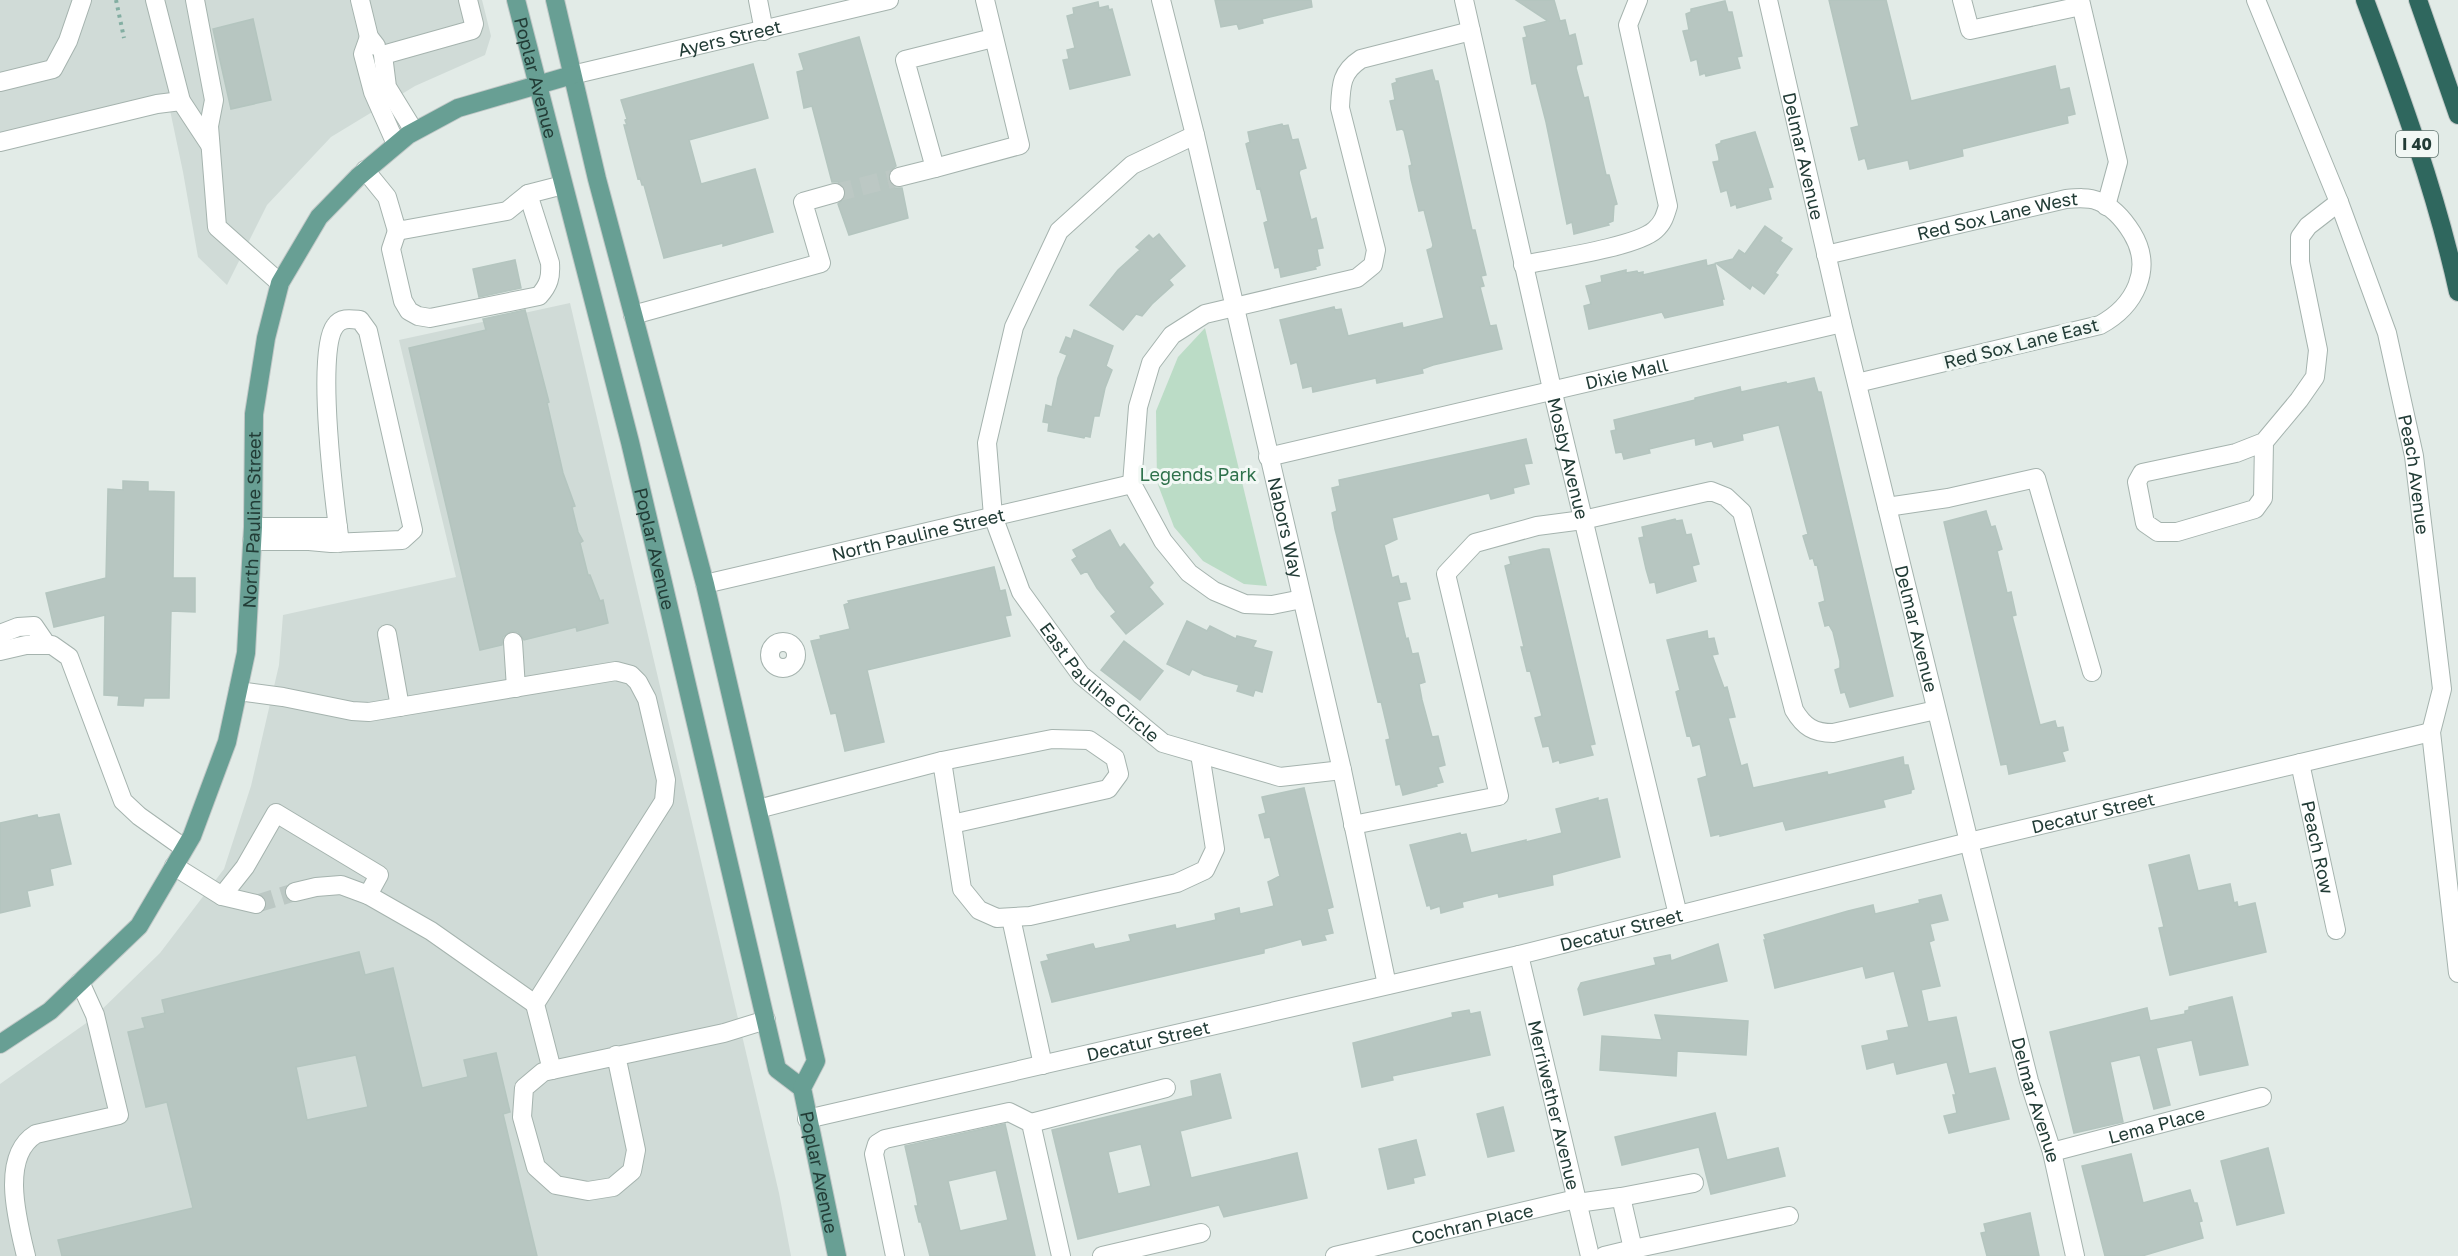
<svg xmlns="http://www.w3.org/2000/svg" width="2458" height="1256" viewBox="0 0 2458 1256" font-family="'Golos Text',sans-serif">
	<rect width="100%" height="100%" fill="#e2ebe7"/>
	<path fill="#d0dbd7" d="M0,0h482l9,36 -6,19 -70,31 -84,51 -64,68 -40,80 -29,-28 -15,-85 -16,-76 -167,37z
		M570,303l209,890 12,63h-791v-172l92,-65 68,-66 64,-84 27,-83 28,-121 4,-50 173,-38 -57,-237z"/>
	<path fill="#bbdcc6" d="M1205,328l62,258 -23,-2 -41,-23 -29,-34 -17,-45 -1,-71 22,-54z"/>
	<path fill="#b7c6c1" stroke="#b4c5bf" stroke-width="1.5" fill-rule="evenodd" d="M1215,0h96l1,7 -50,12 1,4 -24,6 -2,-5 -16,3z
		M1516,0h38l6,21 5,-1 4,16 6,-2 7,30 -5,1 -1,3 8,30 4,-1 18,78h3l8,29 -3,1 -1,16 -5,2 1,2 -35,9 -2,-12 -5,2 -21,-102 -10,-39 -4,1 -9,-46 4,-1 -3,-10 24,-6z
		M1829,0h57l25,101 144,-35 5,24 9,-2 6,26 -8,2 1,7 -106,26 1,7 -53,13 -2,-9 -40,9 -3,-11 -6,2 -8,-32 8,-2z
		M1725,1l3,11h4l10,44 -5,1 3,11 -34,8 -1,-3 -5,2 -3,-16 -6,2 -8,-30 6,-1 -3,-16 5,-2v-3z
		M1098,2l1,6 9,-2 1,4 3,-1 18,66 -60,14 -7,-29 6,-1 -2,-9 8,-2 -8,-32 7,-2 -1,-6z
		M253,19l18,81 -40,9 -18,-80z
		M859,37l37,129 -8,7v7l7,8h7l6,30 -59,17 -11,-31 8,-8v-7l-8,-7h-6l-20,-76 -8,2 -7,-36 7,-2 -5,-16z
		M753,64l15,54 -79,22 12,44 54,-15 18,63 -50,14v-3l-59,15 -20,-73h-2l-2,-7 -2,1 -14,-54h3l-2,-5 2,-1 -6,-19z
		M1432,70l3,11h3l34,149h3l11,45 -5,1 3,10 -4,1 10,39 6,-1 6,24 -69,16 -11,4 1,4 -46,10 -1,-5 -63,14 -1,-6 -9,2 -6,-26 -6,2 -11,-44 54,-13 1,3 6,-1 7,27 54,-13 1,5 41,-10 -17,-68 5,-2 1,-3 -9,-35 -5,1 -8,-32 -2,-13 3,-1 -8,-34 -2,-2 -5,1 -7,-29 5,-1 -3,-16 5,-2 -1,-3z
		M1282,124l1,2 5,-1 4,15 6,-1 8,29 -6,2 -1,3 12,47 5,-2 7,30 -6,1 3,16 -5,2 1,2 -35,8 -2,-10 -4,1 -11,-45 4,-2 -8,-33 -3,1 -11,-45 4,-2 -2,-10z
		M1755,132l18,55 -5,1 3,11 -34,9 -1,-4 -5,2 -4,-16 -6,2 -8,-30 6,-1v-3l-3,-13 5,-2v-2z
		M1765,226l17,12 -2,3 12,8 -17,24 3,2 -14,19 -12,-9 -2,4 -34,-26 17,-4 6,-9 6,4z
		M1159,234l26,32 -16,14 4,5 -21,19 -10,12 -6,-2 -13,16 -33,-25 28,-35 22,-20 -4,-3 13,-12 4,4z
		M515,260l6,28 -42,9 -6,-28z
		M1706,260l1,6 8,-2 9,35h-2l1,6 -58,13 -3,-6 -73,17 -5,-23 7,-2 -5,-18 16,-4 -1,-6 25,-6v3l11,-2 1,2 5,-1v3z
		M525,310l24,92 -2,1 16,70 12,33 -3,1 6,25 5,9 -3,2 8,32h2l10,26 3,-1 5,23 -31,8 -1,-4 -52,13 -6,-8 -6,-1 -9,6 -1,8 -22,5 -71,-302 77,-18 -3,-11z
		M1074,330l39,16 -7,20 6,4 -7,18 -6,28h-5l-4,21 -5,-1 -1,2 -36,-7 1,-8 -6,-1 3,-17 6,2 6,-29 9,-23 -7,-3 6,-15 5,2z
		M1814,378l4,14h3l72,304 -43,11 -5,-15 -4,1 -6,-23 5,-2v-7l-7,-29 -4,-7 -4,1 -6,-23 6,-2 -8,-37 -2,1 -2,-7 -3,1 -7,-23 5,-2 -29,-109 -37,9 1,6 -29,7 -2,-6 -16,4 -1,-7 -46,11 1,4 -26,6 -2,-7 -6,1 -5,-22 5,-1 -2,-10 81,-20v-2l45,-11 1,5 45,-10 1,2z
		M1526,439l6,24 -8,1 5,20 -16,4 1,5 -23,6 -2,-6 -97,25 5,21 -13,6 8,33 6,-2 2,8 6,-1 4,16 -13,3 9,37 2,-1 4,16 6,-1 7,29 -6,2 3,16 10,37 6,-1 7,29 -7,2 5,15 -7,2 1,2 -34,9 -3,-11 -4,1 -10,-45 4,-1 -9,-38 -3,1 -43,-173 -3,-16 5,-2 -5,-23 8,-2 -1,-6z
		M123,481l25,1v9l26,1 -1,86h22v34l-24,-1 -2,87h-25l-1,8 -25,-1 1,-9 -15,-1 1,-80 -51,12 -8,-34 60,-15 2,-89 15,1z
		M1986,511l5,16 4,-1 7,23 -5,2 10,42 4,-1 5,23 -4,1 28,109 15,-4 2,7 6,-1 5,23 -6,2 3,9 -56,13 -2,-10 -6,1 -57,-243z
		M1675,519l1,2 6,-1 4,15 5,-1 8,30 -7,2 4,15 -39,12 -2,-11 -5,1 -4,-14 -7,-31 5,-1 -2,-10z
		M1110,530l10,18 4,-4 29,39 -4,4 14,17 -37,30 -15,-18 5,-4 -19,-24 -10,-17 -6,3 -9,-14 5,-3 -4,-7z
		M1543,549h6l46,195 -5,1 3,10 -33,8 -1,-3 -6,2 -4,-16 -6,1 -8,-29 7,-2 -12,-46 -3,1 -6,-24h3l-19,-81 6,-2 -2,-7z
		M994,567l6,24 5,-1 6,25 -6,1 5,20 -143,34 17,72 -39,9 -9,-38 -5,1 -20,-73 10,-2 -1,-3 30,-7 -6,-24 5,-2 -1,-2z
		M1187,621l20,10 3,-5 26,13 1,-3 19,5 -3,6 19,5 -10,40 -7,-2 -2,6 -16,-5 2,-6 -35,-10 -12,-6 -3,6 -22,-11z
		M1707,631l1,8 6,-1 4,16 -6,1 12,33 3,-1 8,30 -7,1 13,48 6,-2 6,24 74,-16 1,3 75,-18 1,8h4l6,24 -3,1v3l-28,7 2,7 -99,23 -3,-9 -63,15v-2l-9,2 -13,-57 9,-3 -7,-32 -7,2 -3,-11 -3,1 -11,-44 4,-2 -13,-50z
		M1124,641l39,30 -23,29 -39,-30z
		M1304,788l29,119 -6,2 6,24 -9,2 2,5 -23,5 -2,-6 -37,10v4l-212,49 -11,-40 8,-2 -2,-5 46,-11 2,5 36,-8 -2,-6 46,-10 1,4 40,-9 -1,-6 24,-6 1,6 34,-8 -6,-24 12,-6 -10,-39 -5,1 -6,-23 7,-2 -4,-16z
		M1598,798v3l9,-2 13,58 -68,18 1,10 -54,12 -1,-4 -36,9 1,5 -22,6 -1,-7 -9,3 -1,-4 -3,1 -17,-61 50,-12 1,2 5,-1 5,19 55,-13v2l36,-9 -6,-24z
		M59,814l12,50 -21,5 3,16 -26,6 3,15 -30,7v-90l37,-8 1,3z
		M2189,855l9,36 32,-7 4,19 3,-1 1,5 17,-4 11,49 -96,23 -11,-47 5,-1 -15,-62z
		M1941,895l7,25 -18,4 4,16 -5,2 11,44 -19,4 7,32 28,-5 13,57 26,-6 14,51 -60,14 -5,-17 13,-3 -4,-18h3l-9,-33 -50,12 -3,-12 -27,7 -5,-23 27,-6 -2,-9 22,-4 -15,-56 -28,7 -3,-12 -88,22 -11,-48h2l-2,-5 84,-24 25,-6 2,9 45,-11 -1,-3z
		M1718,944l9,37 -143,34 -6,-26 3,-6 75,-18 -2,-7 16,-3 1,6z
		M359,952l6,23 28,-7 29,120 46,-11 -4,-17 32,-7 14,59 -7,2 34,142h-475l-4,-16 135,-32 -26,-106 -21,5 -18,-75 17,-4 -3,-10 23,-5 -3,-13zM356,1055l12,52 -61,13 -11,-53z
		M2232,997l16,68 -48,10 -8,-35 -36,8 14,57 -16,4 -14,-54 -30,7 13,60 -49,11 -24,-101 97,-24 3,13 35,-7v-3l4,-1v-3z
		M1469,1010l1,4 10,-2 10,43 -98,21 1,4 -31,7 -9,-44 100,-26 -1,-4z
		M1655,1015l93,6 -2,34 -69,-4 -1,25 -76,-6 2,-34 60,4z
		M1220,1074l11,44 -51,13 11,47 106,-25 10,45 -83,19 -5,-12 -141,34 -26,-109 141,-34 -2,-15zM1141,1144l10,42 -33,8 -10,-42z
		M1503,1107l11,44 -26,6 -11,-43z
		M1715,1113l12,47 51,-12 7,28 -74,18 -12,-47 -77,18 -7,-28z
		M1005,1124l30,132h-105l-9,-34h-2l-4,-16h3l-2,-11 -11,-49zM996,1170l12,50 -48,11 -12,-50z
		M1416,1140l9,35 -12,3 1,5 -26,6 -9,-40z
		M2268,1148l16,65 -47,12 -16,-64z
		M2131,1154l12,49 47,-13 4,13h3l5,18 -3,1 4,16 -61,18h-37l-23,-90z
		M2030,1213l9,43h-52l-6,-23 5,-1 -2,-8z"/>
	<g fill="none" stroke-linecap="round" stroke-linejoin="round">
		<path stroke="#bcc8c4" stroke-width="18" stroke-dasharray="18 9" stroke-linecap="butt" d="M835,193l64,-16
			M256,904l39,-12"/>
		<g stroke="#a5b3ae" stroke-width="20">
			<g id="minor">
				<path d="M155,0l26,101 29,44"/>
				<path d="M195,0l19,100 -5,26 8,101 63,56"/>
				<path d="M360,0l9,37 7,9"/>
				<path d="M758,0l6,31"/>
				<path d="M985,0l35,145 -85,23 -30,-108 88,-22"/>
				<path id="s1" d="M1161,0l34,135 147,635 45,215"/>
				<path id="s2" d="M1464,0l88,389 126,526"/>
				<path id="s3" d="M1768,0l74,323 127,519 60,239 23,71 23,104"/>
				<path d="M1962,0l8,30 111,-24"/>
				<path d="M2080,0l38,162 -12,44"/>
				<path id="s4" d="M2256,0l83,202 48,131 27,123 28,233 -11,43 27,241"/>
				<path d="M369,37l-6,17 10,38 23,52"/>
				<path id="s5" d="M572,75l317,-75"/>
				<path d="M0,82l53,-13 15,-28 14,-41"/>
				<path d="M414,131l-27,-44 -4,-32 89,-25 2,-6 -6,-24"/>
				<path id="s6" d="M1195,135l-63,30 -73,66 -45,96 -27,116 6,73 28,76 60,83 82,68 117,34 62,-7"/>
				<path d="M0,142l157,-38 24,-3"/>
				<path d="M365,170l22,27 10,34 110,-20 21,-17 35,-9"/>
				<path d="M899,177l36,-9"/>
				<path d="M397,231l-6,18 12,52 6,10 9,5 12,2 109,-22c10,-11 12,-19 11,-33l-22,-69"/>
				<path id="s7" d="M1826,255l240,-56c11,-1 23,-2 32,2 15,6 26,19 34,32 22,36 3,73 -32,92l-243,58"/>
				<path d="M1523,265c29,-6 113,-18 132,-35 8,-7 10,-14 13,-24l-40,-181 10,-25"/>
				<path d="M633,315l188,-52 -18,-61 32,-9"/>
				<path d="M2264,442l-1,56 -8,11 -78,23h-19l-13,-9 -8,-41 5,-9 94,-20 28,-11 35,-42 16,-23 3,-27 -18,-88v-25l8,-11 31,-24"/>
				<path id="s8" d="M1268,457l574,-134"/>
				<path d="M1887,507l61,-9 88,-20 56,194"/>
				<path d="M253,527h85"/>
				<path d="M252,541h57l22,2 71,-3 11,-10 -45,-199 -8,-11c-9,-1 -19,-3 -25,6 -20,26 0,180 5,217"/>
				<path id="s9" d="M705,584l427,-100"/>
				<path d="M1302,599l-30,6 -27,-1 -31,-13 -25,-18 -26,-32 -31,-57 6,-77 13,-44 21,-28 33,-21 152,-36 16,-13 3,-15 -36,-142c1,-23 1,-36 21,-49l110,-28"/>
				<path d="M0,634l18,-7 16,-1 13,19"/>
				<path d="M387,634l13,73"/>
				<circle cx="783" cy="655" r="13"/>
				<path d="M513,642l3,46"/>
				<path d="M0,651l26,-6h26l17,12 54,144 16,15 45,32"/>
				<path d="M238,691l45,6 69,14 17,1 247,-41 15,4 7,7 9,17 19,81 -2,21 -129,203 17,66"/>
				<path d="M942,761l110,-22 37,1 26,18 4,16 -11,15 -156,35"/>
				<path id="s10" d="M2300,763l36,167"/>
				<path d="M758,809l184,-48 20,128 17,21 18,8 33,-2 147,-33 28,-13 10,-21 -15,-95"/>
				<path d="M1353,825l146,-29 -53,-222 29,-31 62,-17 46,-6 128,-29 15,6 16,15 52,198c10,17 20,23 39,23l103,-23"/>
				<path d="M174,866l48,30 34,8"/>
				<path d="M295,892l21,-5 25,-2 27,10 63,36 104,73"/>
				<path d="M222,896l23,-29 31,-54 103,62 -11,20"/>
				<path d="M1011,918l32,147"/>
				<path id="s11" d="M1519,955l71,301"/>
				<path d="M616,1055l20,95 -4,21 -19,16 -25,4 -32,-6 -20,-18 -14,-50 2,-29 19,-16 9,-2 172,-37 42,-13"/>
				<path id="s12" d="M807,1119l712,-164 450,-113 462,-110"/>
				<path d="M1031,1123l135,-35"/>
				<path id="s13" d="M2052,1152l210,-55"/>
				<path d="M1621,1197l73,-14"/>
				<path d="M1577,1203l44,-6 12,52 -29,7"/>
				<path d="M1633,1249l156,-33"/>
				<path d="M26,1256c-9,-37 -26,-100 10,-122l83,-19 -24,-100 -15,-33"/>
				<path d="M895,1256l-21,-102 3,-10 8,-5 124,-27 22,11 30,133"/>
				<path d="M1102,1256l99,-23"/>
				<path id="s14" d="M1335,1256l241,-57"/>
			</g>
		</g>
		<g stroke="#c1c8c7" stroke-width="20">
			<g id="major">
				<path id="s15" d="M516,0l114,442 147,627 25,19"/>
				<path id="s16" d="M555,0l42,179 108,405 111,477 -14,27 35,168"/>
				<path id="s17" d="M0,1044l50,-33 89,-85 53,-90 35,-94 19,-89 7,-126 1,-113 12,-76 14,-55 39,-66 39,-40 50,-42 50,-27 114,-33"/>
			</g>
		</g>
		<g stroke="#c1c8c7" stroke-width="20">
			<path id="highway" d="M2365,0c36,96 71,192 93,292
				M2418,0l40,115"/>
		</g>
		<path stroke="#83aea2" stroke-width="4" stroke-dasharray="3 4.5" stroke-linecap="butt" d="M116,0l8,38"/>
		<use href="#minor" stroke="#fff" stroke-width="18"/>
		<use href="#major" stroke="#689f94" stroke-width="18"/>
		<use href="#highway" stroke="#2f675e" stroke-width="18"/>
	</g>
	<g text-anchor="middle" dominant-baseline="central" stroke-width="6" stroke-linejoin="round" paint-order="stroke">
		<rect fill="#f2f8f5" stroke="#60746f" stroke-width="1.5" x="2396" y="131" width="42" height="26" rx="4.5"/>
		<g font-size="16" font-weight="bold" fill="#223c36">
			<text x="2417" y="144">I 40</text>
		</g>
		<g font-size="18" fill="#223c36" stroke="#f2f8f5">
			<text stroke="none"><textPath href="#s5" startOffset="162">Ayers Street</textPath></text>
			<text stroke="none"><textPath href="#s15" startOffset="80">Poplar Avenue</textPath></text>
			<text stroke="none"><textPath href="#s3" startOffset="160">Delmar Avenue</textPath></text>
			<text stroke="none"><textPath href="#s7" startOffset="176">Red Sox Lane West</textPath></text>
			<text transform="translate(2021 343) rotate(-14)">Red Sox Lane East</text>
			<text stroke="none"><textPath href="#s8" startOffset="368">Dixie Mall</textPath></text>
			<text stroke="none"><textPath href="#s2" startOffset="470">Mosby Avenue</textPath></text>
			<text stroke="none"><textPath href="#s4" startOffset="502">Peach Avenue</textPath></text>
			<text stroke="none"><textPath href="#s17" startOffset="612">North Pauline Street</textPath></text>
			<text stroke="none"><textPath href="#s1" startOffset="542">Nabors Way</textPath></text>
			<text stroke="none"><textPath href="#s9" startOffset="219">North Pauline Street</textPath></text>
			<text stroke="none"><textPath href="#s15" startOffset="566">Poplar Avenue</textPath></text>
			<text stroke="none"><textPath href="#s3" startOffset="646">Delmar Avenue</textPath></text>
			<text stroke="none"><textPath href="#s6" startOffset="668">East Pauline Circle</textPath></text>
			<text stroke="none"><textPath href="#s12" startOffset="1322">Decatur Street</textPath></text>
			<text stroke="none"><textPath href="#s10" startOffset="86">Peach Row</textPath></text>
			<text stroke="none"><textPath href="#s12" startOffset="836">Decatur Street</textPath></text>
			<text stroke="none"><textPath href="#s12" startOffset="350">Decatur Street</textPath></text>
			<text stroke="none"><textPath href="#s3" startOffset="1132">Delmar Avenue</textPath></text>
			<text stroke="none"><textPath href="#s11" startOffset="154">Merriwether Avenue</textPath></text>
			<text stroke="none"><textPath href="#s13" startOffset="108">Lema Place</textPath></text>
			<text stroke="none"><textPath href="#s16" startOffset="1209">Poplar Avenue</textPath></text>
			<text stroke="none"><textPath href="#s14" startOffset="141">Cochran Place</textPath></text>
		</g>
		<g font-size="18" fill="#2e714b" stroke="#f2f8f5">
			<text x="1198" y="474">Legends Park</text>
		</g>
	</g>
</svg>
